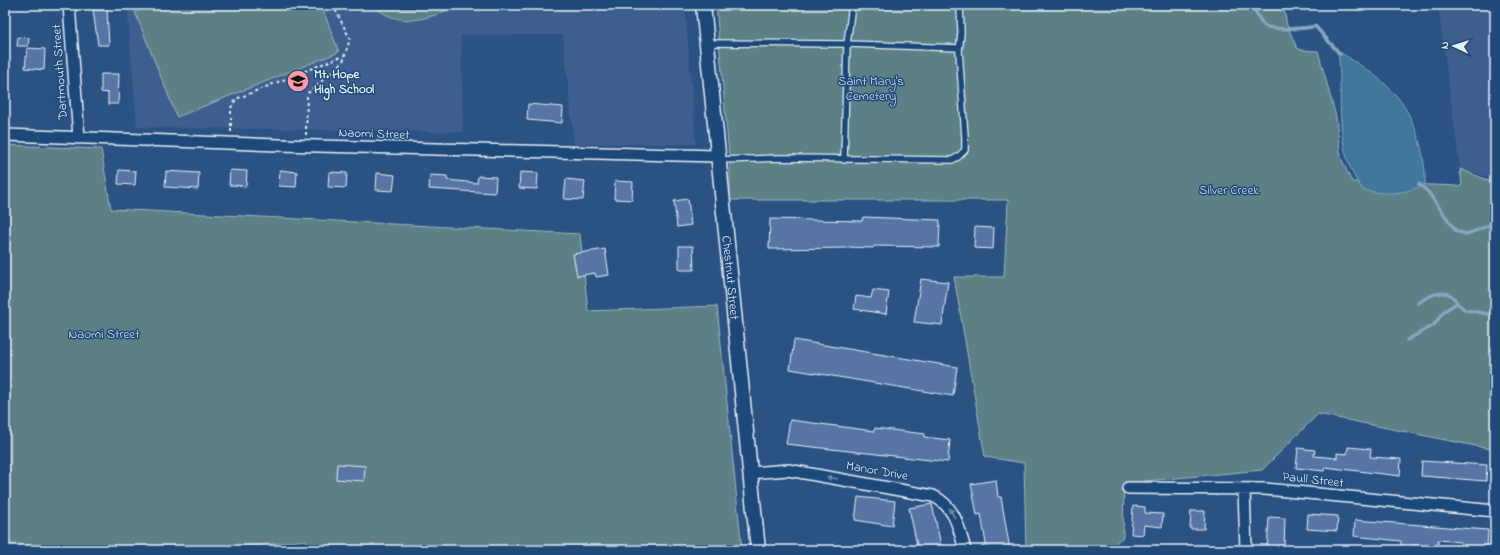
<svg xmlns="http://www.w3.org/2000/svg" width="1500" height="555" viewBox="0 0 1500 555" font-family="'Indie Flower',sans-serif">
	<rect width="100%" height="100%" fill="#2a5283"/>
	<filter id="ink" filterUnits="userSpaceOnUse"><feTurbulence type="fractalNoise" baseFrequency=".025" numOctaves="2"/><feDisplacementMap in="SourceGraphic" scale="8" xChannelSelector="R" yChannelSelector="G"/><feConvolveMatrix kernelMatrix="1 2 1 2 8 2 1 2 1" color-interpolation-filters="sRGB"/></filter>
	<g filter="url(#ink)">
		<path fill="#3c5f8f" d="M127,5h558l11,139h-122l-11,-109h-102l2,97 -326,-5z
			M1438,5h57v174l-35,-10z"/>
		<path fill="#5b8085" stroke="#a2b8be" d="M153,5h168l18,47 -162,65 -42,-105z
			M372,5h19l19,4 23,-4h26c-31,14 -58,25 -87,0z
			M716,5h567l4,20 10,23 5,2 16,1 18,66 5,41 11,24 108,4 2,-1 -2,-16 35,14v267l-177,-36 -56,56 -138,13 -1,54 -16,13h-81l-2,-87 -39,-6 -31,-180h50l4,-77h-278v-32z
			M5,145l96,4 10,60 469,25 8,77 129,-5 25,244h-434l-2,-10 -90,10h-178l-1,-5 -27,-1 -1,-23h-4z"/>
		<path fill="#3f779a" stroke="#83a8c0" d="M1338,51c19,12 41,25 56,42 21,24 32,60 31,91 -22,11 -39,11 -62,6 -31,-40 -19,-93 -25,-139z"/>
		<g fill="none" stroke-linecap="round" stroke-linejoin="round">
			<path stroke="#83a8c0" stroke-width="3.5" d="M1252,5c4,7 7,16 13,21 7,4 42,3 50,0l25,28
				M1419,184l9,8 28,39 9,3 5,-1 25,-10
				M1418,303c12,-8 31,-18 39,0
				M1407,340l27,-15 10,-14 13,-8 8,7 30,5"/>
		</g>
		<path fill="#5774a5" stroke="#e8f1f8" d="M93,10h14l2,35h-11z
			M18,37l11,1 -1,8h-11z
			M27,48l18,1 -1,21 -19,-2z
			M101,74h18l-1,30h-10v-11l-7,-1z
			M528,104l35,3 -1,16 -35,-3z
			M119,170l17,1 -1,14 -17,-1z
			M230,170l17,1 -1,15 -17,-1z
			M280,170l17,2 -1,15 -17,-1z
			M166,171l33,2 -1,16 -33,-2z
			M329,172l18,1 -1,15 -18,-1z
			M520,172l18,1 -1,16 -18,-1z
			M377,173l18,2 -2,16 -17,-1z
			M430,175l17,1v4l30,3 1,-7 18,1 -1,16 -66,-4z
			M566,179l19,2 -2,19 -19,-1z
			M615,181l18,1 -1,18 -18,-1z
			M688,199l3,26 -14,2 -3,-26z
			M863,217l77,3 -1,27 -65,-1 -1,2 -25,-1v1l-79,1 1,-30 92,2z
			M975,227l19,1 -1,21 -19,-1z
			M679,246h14l1,24h-15z
			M605,249l4,26 -13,2 -1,-4 -18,3 -4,-22z
			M921,279l27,3 -6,43 -28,-3z
			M873,290l16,2 -3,22 -32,-5 2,-13 15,2z
			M794,340l163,27 -4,29 -163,-27z
			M790,420l84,11 1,-3 50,6 -1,3 26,3 -2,22 -162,-18z
			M1348,447l23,2 -1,8 31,2 -1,17 -75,-9 -1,4 -28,-3 2,-20 17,2 -1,6 23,2v-5l10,1z
			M1422,461l65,4 -1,16 -65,-5z
			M337,464l28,2 -1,15 -28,-2z
			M996,480l2,17h3l9,53h-23l-6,-36 -4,1 -6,-31z
			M858,497l37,4 -3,25 -37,-6z
			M932,504l10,46h-24l-9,-42z
			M1133,506l12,1v6l18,1 -1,13 -18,-2 -1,10 -12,-1z
			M1191,511h14l-1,18h-14z
			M1308,514l30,2 -1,15 -30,-2z
			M1269,517l16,1 -1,32h-17z
			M1355,520l133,10 -1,18 -27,-2 1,-4 -23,-2v7l-26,-2v2l-11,-1v-5l-47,-5z"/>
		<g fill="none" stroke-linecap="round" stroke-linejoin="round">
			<g stroke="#e8f1f8" stroke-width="8">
				<path id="service" d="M708,43l139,1 112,4
					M718,160l64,-2 170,2 6,-3 7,-7v-13l-6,-86 2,-18 -1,-28
					M844,160l3,-116 5,-39"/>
			</g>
			<g stroke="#e8f1f8" stroke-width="14">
				<path id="minor" d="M69,5l10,133
					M5,135l274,10 438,11
					M750,473l38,-3 145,26c22,10 26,32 32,54
					M1128,488l137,1 230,22
					M1244,489l2,61"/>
			</g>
			<g stroke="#e8f1f8" stroke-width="17">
				<g id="tertiary">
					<path id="s1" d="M703,5l55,545"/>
				</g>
			</g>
			<path stroke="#e8f1f8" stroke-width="2" stroke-dasharray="3 3" stroke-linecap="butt" d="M231,132v-24l5,-9 109,-44 5,-16 -17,-34
				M306,135l1,-41 36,-32 2,-7"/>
			<use href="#service" stroke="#1f4a7a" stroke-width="5.5"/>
			<use href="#minor" stroke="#1f4a7a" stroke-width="11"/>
			<use href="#tertiary" stroke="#1f4a7a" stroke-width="14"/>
		</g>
		<defs><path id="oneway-solid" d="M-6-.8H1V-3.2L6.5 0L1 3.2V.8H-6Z"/></defs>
		<g fill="#6f8dac">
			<use href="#oneway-solid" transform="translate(832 478) rotate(-170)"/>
			<use href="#oneway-solid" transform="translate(952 513) rotate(-120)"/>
		</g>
	</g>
	<defs>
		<g id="school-disc" transform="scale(1.15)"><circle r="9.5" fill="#ff9aa2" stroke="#1f4a7a"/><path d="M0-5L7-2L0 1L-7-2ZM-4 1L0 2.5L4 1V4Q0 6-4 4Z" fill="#111"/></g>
	</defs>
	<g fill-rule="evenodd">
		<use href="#school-disc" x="298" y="81"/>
	</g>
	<g text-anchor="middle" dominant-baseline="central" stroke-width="3" stroke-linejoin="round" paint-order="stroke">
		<g font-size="13" fill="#e8f1f8" stroke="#1f4a7a">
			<text transform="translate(60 72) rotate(-94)">Dartmouth Street</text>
			<text transform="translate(374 134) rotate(2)">Naomi Street</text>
			<text stroke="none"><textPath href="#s1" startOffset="274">Chestnut Street</textPath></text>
			<text transform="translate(877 471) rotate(10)">Manor Drive</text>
			<text transform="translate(1313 480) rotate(6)">Paull Street</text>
		</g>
		<g font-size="13" font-weight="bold" fill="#e8f1f8" stroke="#1f4a7a" text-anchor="start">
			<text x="314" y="74">Mt. Hope<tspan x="314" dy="15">High School</tspan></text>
		</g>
		<g font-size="13" fill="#d3e0e7" stroke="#1f4a7a">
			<text x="871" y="81">Saint Mary's<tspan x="871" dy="15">Cemetery</tspan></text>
			<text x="1229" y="190">Silver Creek</text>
			<text x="104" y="334">Naomi Street</text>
		</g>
	</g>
	<rect width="1500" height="555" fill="none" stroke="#1f4a7a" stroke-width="20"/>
	<rect x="10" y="10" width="1480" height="535" fill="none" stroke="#e8f1f8" stroke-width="1.5" filter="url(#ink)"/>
	<g transform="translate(1454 46) rotate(274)" stroke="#1f4a7a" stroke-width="3" paint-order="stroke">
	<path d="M0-3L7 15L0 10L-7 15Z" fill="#e8f1f8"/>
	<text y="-6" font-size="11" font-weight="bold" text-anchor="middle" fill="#e8f1f8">N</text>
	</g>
</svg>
